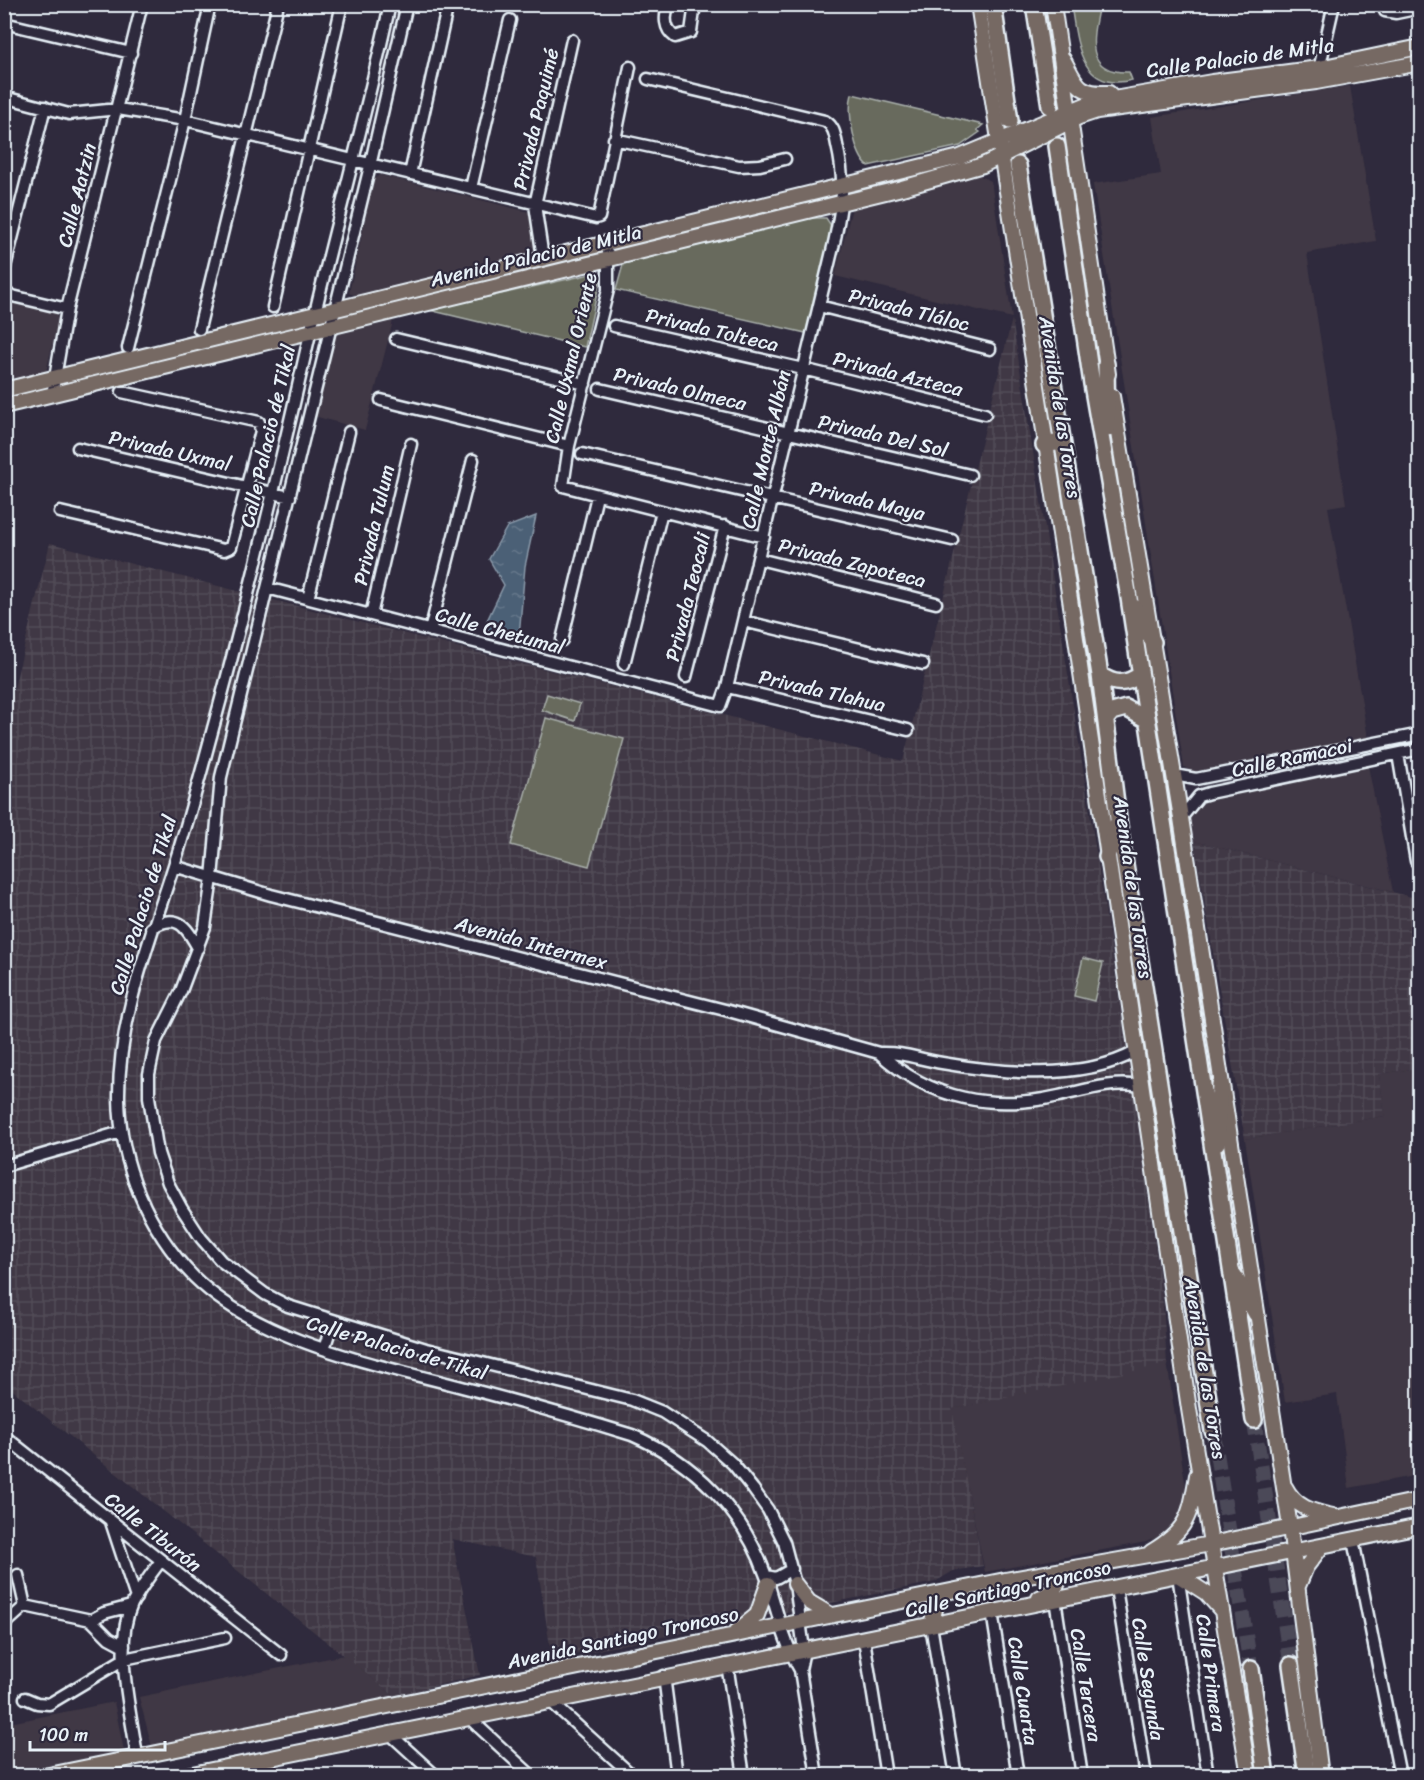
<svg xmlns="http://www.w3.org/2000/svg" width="1424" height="1780" viewBox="0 0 1424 1780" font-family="Sriracha,sans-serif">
	<defs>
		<pattern id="industrial-grid" width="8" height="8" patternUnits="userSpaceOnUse" patternTransform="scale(1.5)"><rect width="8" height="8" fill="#403844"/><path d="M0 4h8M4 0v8" fill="none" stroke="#524c56"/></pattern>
		<pattern id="water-ripples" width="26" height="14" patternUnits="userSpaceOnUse" patternTransform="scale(1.5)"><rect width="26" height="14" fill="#4b6076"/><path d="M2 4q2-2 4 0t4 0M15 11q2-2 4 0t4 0" fill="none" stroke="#65778a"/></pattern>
	</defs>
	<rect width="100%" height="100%" fill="#2f2a3d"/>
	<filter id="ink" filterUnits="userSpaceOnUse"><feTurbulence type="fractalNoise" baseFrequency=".0167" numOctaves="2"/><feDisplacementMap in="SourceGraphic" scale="12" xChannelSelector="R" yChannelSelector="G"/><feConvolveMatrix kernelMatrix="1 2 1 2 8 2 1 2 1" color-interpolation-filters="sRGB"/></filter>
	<g filter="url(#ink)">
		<path fill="#403844" d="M1350,86l26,155 -69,12 39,251 -18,3 40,231 -175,34 -9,-5 -91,-583 68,-10 -9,-57z
			M974,173l17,8 21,137 -177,-42 18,-72z
			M380,175l149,37 6,35 -3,7 -170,43 -13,-4 25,-114z
			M5,301l51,12 2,8 -12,51 -41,9z
			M394,317l-29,113 -51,-14 20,-80 8,-7z
			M1368,766l25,126 -199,-51 -9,-43z
			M1419,1068v407l-70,13 -12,-94 -52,8 -40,-263 140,-23 -6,-42z
			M1167,1362l20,134 -12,27 -17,14 -12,5 -161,30 -34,-163z
			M344,1655l50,41 -242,51 -13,-50z
			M114,1702l10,49 -119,24v-51z"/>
		<path fill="url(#industrial-grid)" d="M1012,319l124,786 27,198 4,61 -215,45 31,157 -30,5 -18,11 -383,77 -16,-102 -84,-18 28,136 -86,21 -389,-312 -1,-656 46,-185 853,218z
			M1194,841l225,58v169l-40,6 6,42 -140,23z"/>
		<path fill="#676b5d" stroke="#a8aeaa" stroke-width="1.5" d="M1071,5h28c-6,29 -17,69 30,67l3,8c-52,13 -55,-38 -61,-75z
			M852,94l131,31 -6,5 3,2 -20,14 -92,20c-14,-11 -21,-55 -16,-72z
			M811,218h15l8,12 -28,103 -190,-43 8,-29z
			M591,274l9,6 -15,67 -156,-37z
			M547,694l33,10 -5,17 -33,-11z
			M546,718l78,21 -35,127 -78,-21z
			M1083,958l20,5 -9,38 -20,-5z"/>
		<path fill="url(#water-ripples)" stroke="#8a9aaa" stroke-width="1.5" d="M536,516l-11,50 -6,70 -36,-7 21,-44 -15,-26 18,-32z"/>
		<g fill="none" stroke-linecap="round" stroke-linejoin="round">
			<path stroke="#4b4859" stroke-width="15" stroke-dasharray="15 8" stroke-linecap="butt" d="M1254,1420l37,245
				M1213,1431l38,238"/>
			<g stroke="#e8f1f8" stroke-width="15">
				<path id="minor" d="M390,4c-24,112 -55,223 -81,334 -30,132 -61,263 -97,394 -12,44 -23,87 -37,130 -24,76 -57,155 -56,236 1,66 29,132 75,179 66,65 177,86 264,109 58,15 116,31 174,49 62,27 111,75 134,141 10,31 17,65 34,94
					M407,4l-37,162 -149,611 -9,101 -7,49 -24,64 -25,50 -7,33v23l9,56 10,30 14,26 19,29 20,23 44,33 23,12 138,43 206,51 30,12 45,29 26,23 20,25 15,21 16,32 11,42 9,66 -4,20 17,106
					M669,4c-5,12 -5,25 6,33l16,-5 4,-28
					M1384,4l1,7 11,2 24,-5
					M4,23l127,30
					M1318,74l16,-70
					M4,97l65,17 49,-5 67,11 411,98 3,-1 31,-150
					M614,139l125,27 21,-1 25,-6
					M410,174l38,-170
					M471,188l39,-168
					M608,253v37l-39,156 -6,40 201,51
					M543,258l-8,-53 37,-165
					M4,271l41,-164
					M4,294l63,15
					M819,306l171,43
					M273,307l69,-303
					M614,326l189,43 182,45
					M199,329l79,-325
					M396,339l189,45
					M128,348l57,-228 25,-116
					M600,389l370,86
					M52,395l15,-86 75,-305
					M381,400l188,46
					M78,448l212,49
					M582,454l370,86
					M60,512l164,38 7,-3 30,-116 -2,-9 -137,-30
					M759,559l177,44
					M267,588l453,118 7,-19 107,-444c8,-37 12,-60 3,-98 -2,-10 -3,-19 -12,-24l-177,-42
					M308,599l41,-167
					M371,615l40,-171
					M743,621l180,43
					M430,631l43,-171
					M562,640l35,-144
					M624,664l38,-153
					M686,677l39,-151
					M727,687l181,43
					M1398,754l18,107 4,5
					M1174,775l22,4 224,-45
					M1181,818l18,-22 10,-3 211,-44
					M174,866l97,29 454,115 154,43c24,-1 39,6 63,10 57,10 141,18 193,-11
					M151,928c26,-16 35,-2 47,20
					M879,1053c51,47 114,58 180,43 27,-6 53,-15 81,-10
					M4,1166l117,-34
					M324,1349l9,-28
					M4,1436l277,219
					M111,1522l25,76
					M1353,1540l47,236
					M18,1575l7,31
					M1178,1575l30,201
					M766,1576l10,2 16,-9
					M1116,1588l30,188
					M1055,1599l27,177
					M992,1612l26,164
					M91,1620l13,-7 27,-7
					M4,1625l21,-19 66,14 18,18 15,8
					M931,1625l25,151
					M864,1639l22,137
					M727,1664l17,112
					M664,1676l13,100
					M25,1698l12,5 12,1 75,-45 101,-21
					M550,1701l83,75
					M468,1717l64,59
					M390,1734l46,42
					M137,1756c-6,-44 -24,-110 -5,-152 8,-15 18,-29 28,-42"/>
			</g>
			<g stroke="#e8f1f8" stroke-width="18">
				<path id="major" d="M978,4l96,621 115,784 60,367
					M1053,4l55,370
					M1063,59c14,25 14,35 46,34
					M4,390l956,-233 130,-54 122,-21 107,-14 101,-21
					M1112,396l69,422 109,709 31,249
					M4,406l898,-218 81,-23 96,-48 18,-6 219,-29 104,-19
					M1285,1487c10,20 27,25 48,29
					M1151,1552c37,-22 39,-36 46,-77
					M1178,1575l28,18 16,18
					M795,1584l14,18 22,13
					M1298,1586l8,-19 16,-21
					M1039,1598c14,-6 21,-12 22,-28
					M931,1625l8,-31
					M736,1632l21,-17 11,-31
					M44,1776l961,-196 206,-36 209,-44
					M182,1776c412,-83 824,-169 1238,-250"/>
			</g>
			<g stroke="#e8f1f8" stroke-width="20">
				<path id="highway" d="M993,4l17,117
					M1034,4l16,102
					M1057,146l35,238 37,214 125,822
					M1018,165l82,510 18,144 95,612
					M1106,364l1,65
					M1044,445l17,-3
					M1134,607l19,35
					M1100,675c15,10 25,10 40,0
					M1106,719l6,-7 14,-4 21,12
					M1107,857l9,-32
					M1217,1143l3,-59
					M1234,1275l22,39
					M1291,1665l16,111
					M1251,1669l15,107"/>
			</g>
			<use href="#minor" stroke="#2f2a3d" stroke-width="10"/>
			<use href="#major" stroke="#766964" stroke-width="14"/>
			<use href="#highway" stroke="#766964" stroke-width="15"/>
		</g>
	</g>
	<g text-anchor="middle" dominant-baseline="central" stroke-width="4.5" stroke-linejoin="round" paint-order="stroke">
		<g font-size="20" fill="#e8f1f8" stroke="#2f2a3d">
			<text transform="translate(1240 58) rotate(-8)">Calle Palacio de Mitla</text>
			<text transform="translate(536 119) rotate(-77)">Privada Paquimé</text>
			<text transform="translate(77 195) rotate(-76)">Calle Aatzin</text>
			<text transform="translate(536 256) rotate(-13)">Avenida Palacio de Mitla</text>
			<text transform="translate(909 310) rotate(14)">Privada Tláloc</text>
			<text transform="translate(712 330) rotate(13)">Privada Tolteca</text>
			<text transform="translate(571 358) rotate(-77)">Calle Uxmal Oriente</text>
			<text transform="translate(898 374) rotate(14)">Privada Azteca</text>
			<text transform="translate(680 389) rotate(13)">Privada Olmeca</text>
			<text transform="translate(1060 407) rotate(81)">Avenida de las Torres</text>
			<text transform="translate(268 436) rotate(-77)">Calle Palacio de Tikal</text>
			<text transform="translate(883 436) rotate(13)">Privada Del Sol</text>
			<text transform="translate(766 449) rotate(-77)">Calle Monte Albán</text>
			<text transform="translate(170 451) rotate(13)">Privada Uxmal</text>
			<text transform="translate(867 501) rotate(13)">Privada Maya</text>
			<text transform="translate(374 525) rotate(-77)">Privada Tulum</text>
			<text transform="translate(852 563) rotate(14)">Privada Zapoteca</text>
			<text transform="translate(688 597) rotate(-76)">Privada Teocali</text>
			<text transform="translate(500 631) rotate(15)">Calle Chetumal</text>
			<text transform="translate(822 691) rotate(13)">Privada Tlahua</text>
			<text transform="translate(1292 758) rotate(-12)">Calle Ramacoi</text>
			<text transform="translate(1133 887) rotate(82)">Avenida de las Torres</text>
			<text transform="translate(143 905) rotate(-73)">Calle Palacio de Tikal</text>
			<text transform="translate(531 943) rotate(15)">Avenida Intermex</text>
			<text transform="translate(397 1348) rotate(16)">Calle Palacio de Tikal</text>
			<text transform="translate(1205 1368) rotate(81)">Avenida de las Torres</text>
			<text transform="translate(153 1532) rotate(38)">Calle Tiburón</text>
			<text transform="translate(1008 1589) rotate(-12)">Calle Santiago Troncoso</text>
			<text transform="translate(623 1638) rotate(-12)">Avenida Santiago Troncoso</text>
			<text transform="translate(1211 1673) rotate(82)">Calle Primera</text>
			<text transform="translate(1148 1679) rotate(81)">Calle Segunda</text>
			<text transform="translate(1086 1685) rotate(81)">Calle Tercera</text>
			<text transform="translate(1023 1691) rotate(81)">Calle Cuarta</text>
		</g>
	</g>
	<rect width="1424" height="1780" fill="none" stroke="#2f2a3d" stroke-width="24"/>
	<rect x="12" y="12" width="1400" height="1756" fill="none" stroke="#e8f1f8" stroke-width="2" filter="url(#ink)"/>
	<path d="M30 1741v9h135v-9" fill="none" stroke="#e8f1f8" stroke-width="3"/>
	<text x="39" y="1741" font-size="18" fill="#e8f1f8" stroke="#2f2a3d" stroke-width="4.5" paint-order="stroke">100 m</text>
</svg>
